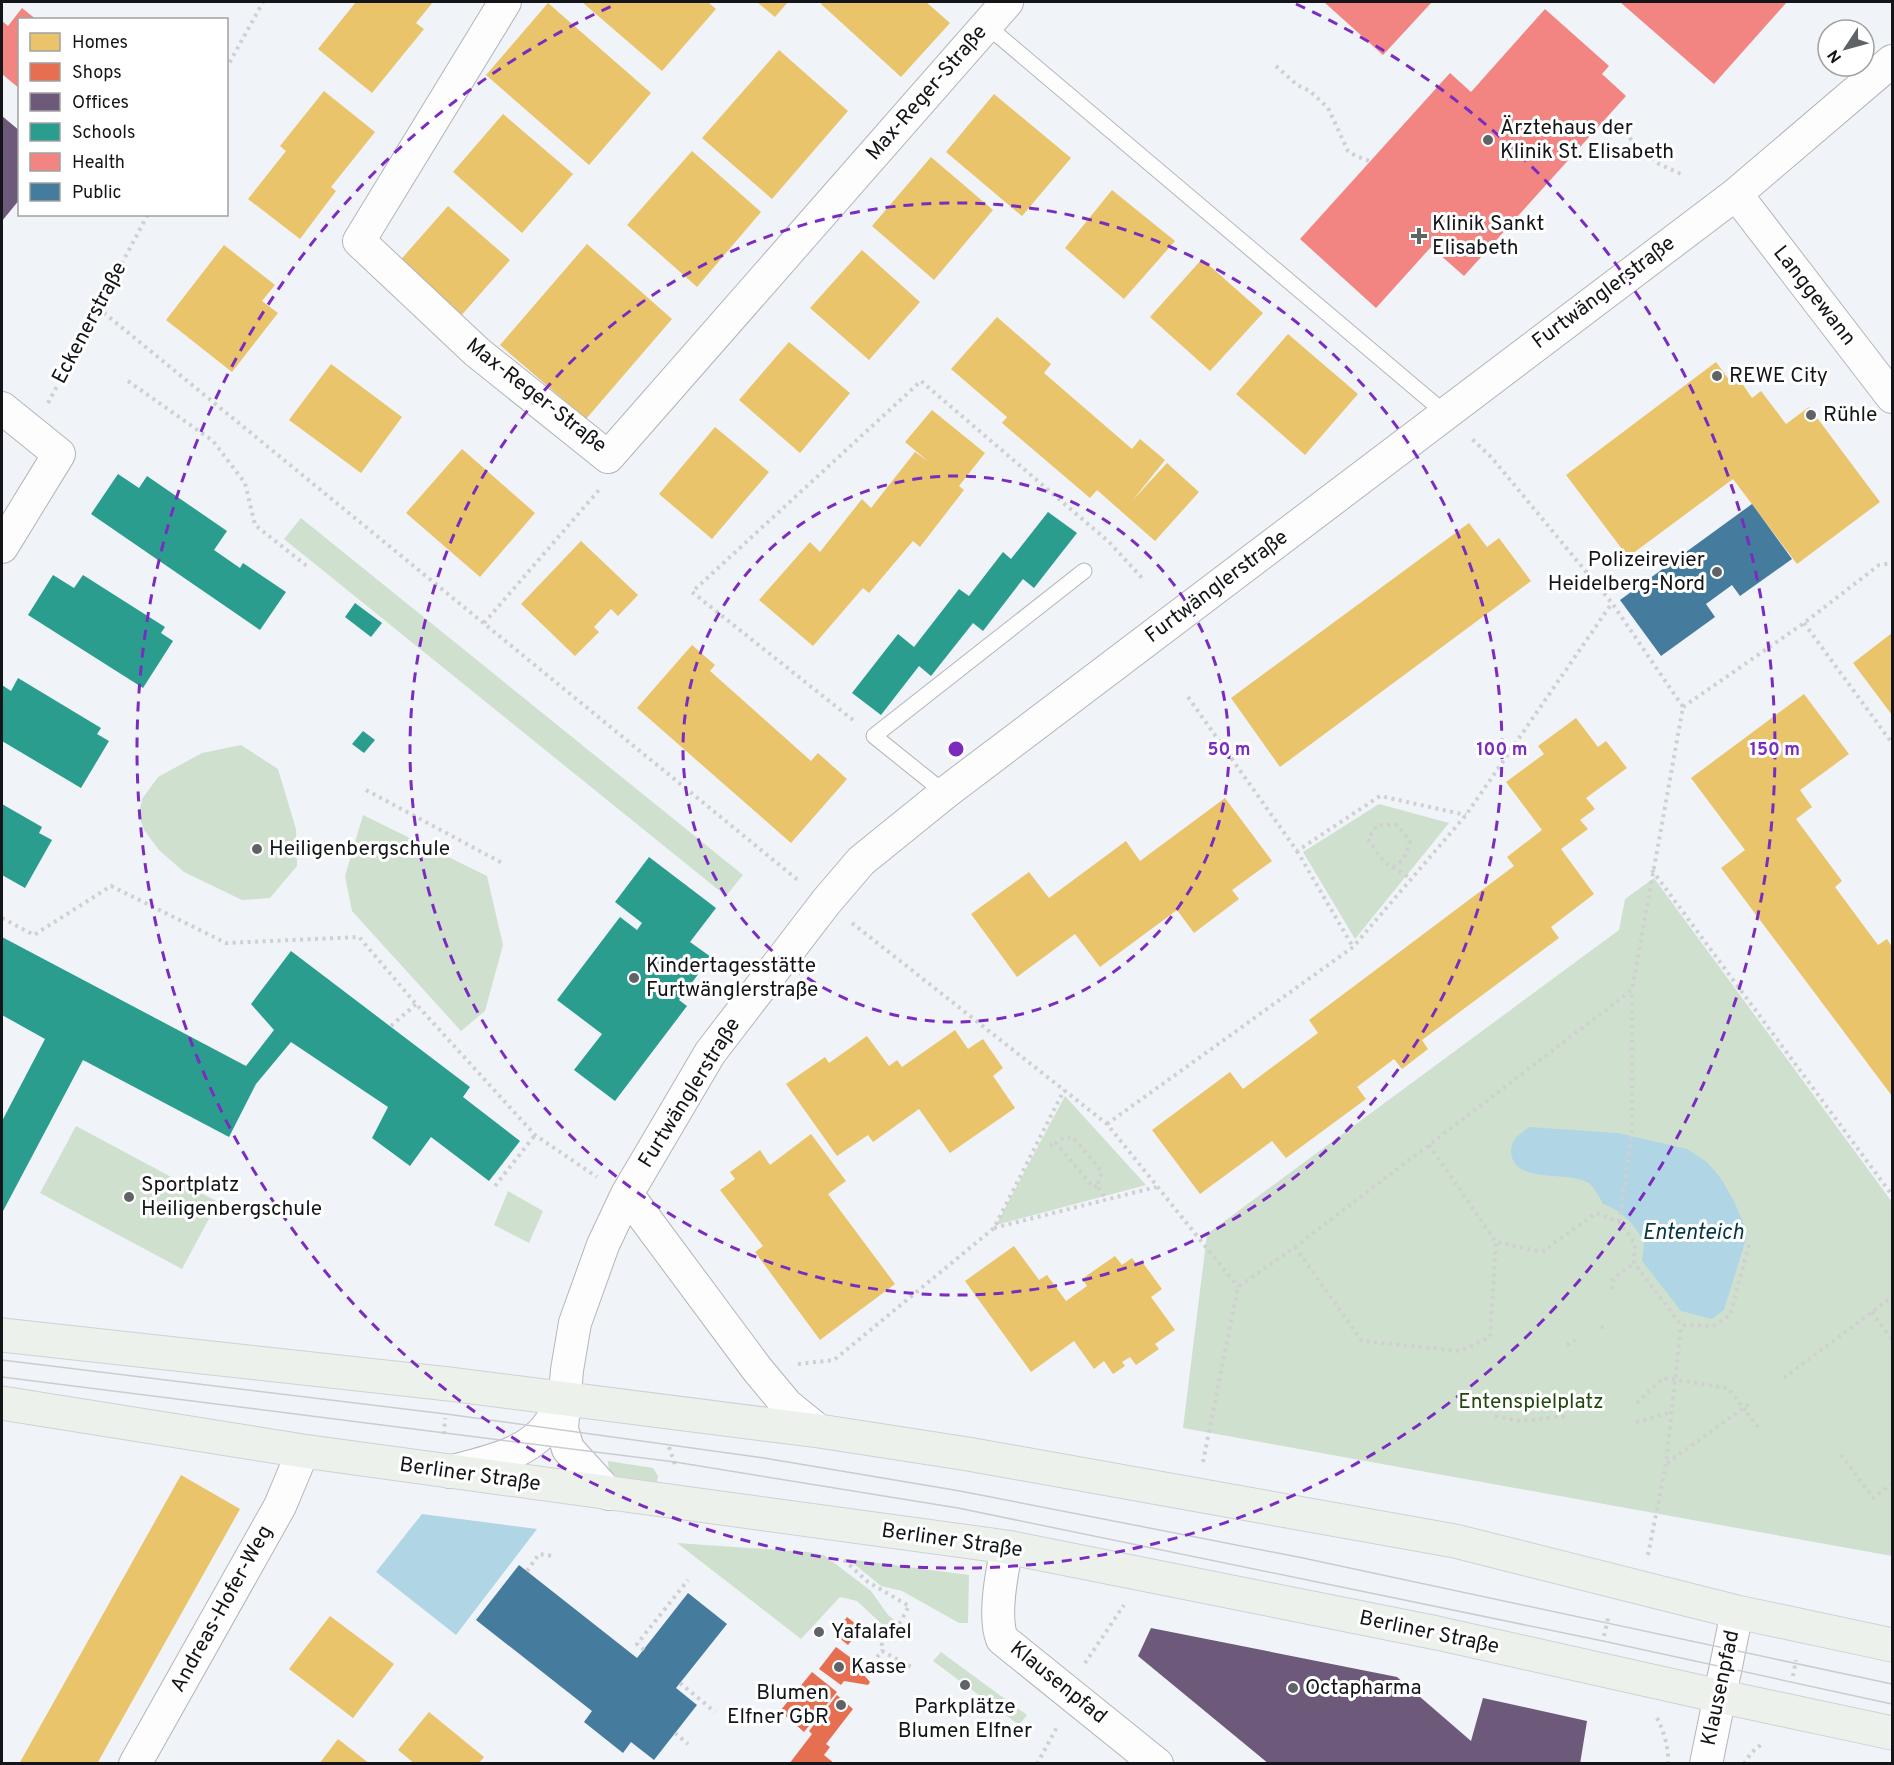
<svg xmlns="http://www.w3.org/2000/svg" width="1894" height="1765" viewBox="0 0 1894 1765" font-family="Overpass,sans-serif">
	<rect width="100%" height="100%" fill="#f0f3f8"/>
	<path fill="#d0e0ce" d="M301,518l442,357 -17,21 -442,-357z
		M241,745l37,24 18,60 1,37 -27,32 -28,2 -58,-28 -25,-22 -15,-20 -5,-15 3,-16 16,-22 44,-24z
		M1379,804l70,19 -94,116 -52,-87z
		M363,815l124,61 16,69 -18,66 -24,20 -109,-120 -7,-35z
		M1654,878l238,324v354l-709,-128 24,-194 412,-304 6,-31z
		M1065,1096l81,89 -150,40z
		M76,1126l142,76 -36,67 -142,-76z
		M508,1191l35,20 -14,32 -35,-18z
		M608,1461l45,7 5,8 -1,6 -39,-5 -9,-7z
		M677,1543l131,9 16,3 47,36 17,24 9,7 -3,5 -6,3 -31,-29 -17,-4 -39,42z
		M848,1559l121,16 -1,48h-9l-57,-32 -21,-5z
		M941,1652l86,63 -8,10 -86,-64z"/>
	<path fill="#b0d6e6" d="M1529,1127l89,6 69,16 20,13 13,15 14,24 9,21 3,17 -22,71 -12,9 -31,-8 -39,-50c0,-6 3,-14 1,-19 -6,-17 -24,-33 -40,-38 -3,-6 -8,-15 -13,-20 -19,-15 -75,2 -79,-31 -1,-13 9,-19 18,-26z
		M422,1514l115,15 -81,106 -80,-63z"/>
	<path fill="#e9c46a" d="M356,2h77l-17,21 8,6 -52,64 -54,-44z
		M582,2h126l8,7 -54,62z
		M757,2h31l-13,15z
		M823,2h103l24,21 -49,54 -80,-73z
		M548,3l103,90 -62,72 -103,-90z
		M779,50l69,61 -76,88 -70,-61z
		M324,91l51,41 -44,55 5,4 -36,48 -52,-40 38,-48 -6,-5z
		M994,94l77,64 -49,58 -76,-64z
		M503,114l70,60 -51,59 -69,-61z
		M692,151l69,61 -64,75 -70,-62z
		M931,157l62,53 -59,70 -62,-54z
		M1112,190l63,51 -51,58 -59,-51z
		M448,206l62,54 -51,58 -62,-54z
		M587,244l85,75 -86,100 -86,-74z
		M224,245l51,40 -13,16 16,12 -46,59 -66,-52z
		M862,250l58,52 -51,58 -59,-52z
		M1202,259l61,54 -53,58 -60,-54z
		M997,317l54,47 -7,9 88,76 8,-10 25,21 -33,41 35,-38 32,29 -44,49 -58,-51 -7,8 -88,-75 5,-6 -56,-48z
		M1288,334l70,60 -53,61 -69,-61z
		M789,342l61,51 -50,60 -61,-53z
		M1716,362l16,22 7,-5 13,19 9,-7 25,33 23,-17 71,95 -83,62 -64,-85 -105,78 -62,-82z
		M331,364l71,53 -41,56 -72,-53z
		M932,410l53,43 -26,33 5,4 -44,57 -7,-6 -44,52 -6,-5 -50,58 -54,-46 51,-58 10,10 42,-53 9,9 44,-56 14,10 -24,-20z
		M715,427l54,45 -57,67 -53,-45z
		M462,449l73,64 -55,64 -74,-64z
		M1469,523l18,24 12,-9 32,43 -251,186 -49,-69z
		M581,541l57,54 -20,21 -7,-7 -17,18 5,5 -24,24 -54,-52z
		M1892,633v82l-39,-52z
		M692,645l23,20 -5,6 101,90 7,-8 29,26 -56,64 -154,-135z
		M1804,694l45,60 -49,36 12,17 -16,12 46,62 -7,6 43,58 9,-6 5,8v149l-171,-228 24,-18 -54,-72z
		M1576,718l22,29 8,-6 21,27 -41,30 9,11 -15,11 8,9 -27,20 33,45 -43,33 8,11 -137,102 6,9 -26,20 -8,-10 -37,28 9,12 -80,59 -14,-17 -72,53 -48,-64 78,-58 13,17 75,-56 -9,-13 205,-154 -7,-9 35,-27 -36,-48 38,-28 -6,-8z
		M1225,798l47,63 -40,29 7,9 -45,34 -17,-23 -77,57 -25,-33 -58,43 -46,-63 58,-42 20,26 77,-57 14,20z
		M955,1030l13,19 15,-10 20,29 -10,8 22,32 -65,45 -31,-44 -46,33 -5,-7 -31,21 -51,-72 39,-27 4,6 38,-27 22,30 8,-6 5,7z
		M811,1134l35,47 -18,13 67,90 -75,56 -65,-88 8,-6 -43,-56 15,-11 -5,-7 30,-22 10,15z
		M1014,1246l25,34 8,-5 19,26 21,-15 -5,-7 33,-23 7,9 10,-7 6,8 5,-3 19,26 -11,8 24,33 -20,14 4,5 -23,16 -6,-8 -8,5 3,4 -12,8 -9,-13 -10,8 -20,-28 -43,31 -66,-91z
		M181,1475l59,34 -133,237 -10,18h-78z
		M330,1616l64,48 -41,54 -64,-49z
		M429,1712l55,45 -6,7h-63l-17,-14z
		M338,1739l32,25h-51z"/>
	<path fill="#e76f51" d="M847,1617l14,11 -13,17 -14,-11z
		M836,1647l22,16 -2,3 14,16 -2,3 -24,-4 -3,4 -22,-16z
		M812,1672l25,20 -33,40 -24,-21z
		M837,1695l16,14 -27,35 4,3 -6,8 11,9h-46l23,-30 -3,-3z"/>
	<path fill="#6d597a" d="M2,116l18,15v26l-2,2 2,2v38l-18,22z
		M1151,1628l246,49 74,64 12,-43 104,23 -7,43h-311l-131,-108z"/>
	<path fill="#2a9d8f" d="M118,474l21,14 8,-12 80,55 -13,19 26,18 3,-5 43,29 -26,38 -169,-116z
		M1048,512l29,21 -43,55 -11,-9 -40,52 -10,-8 -42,53 -12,-10 -38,49 -29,-22 46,-59 16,13 45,-58 10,7 34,-44 8,7z
		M53,575l21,13 9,-13 82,52 -4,6 12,8 -30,47 -115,-73z
		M355,603l27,20 -11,14 -26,-20z
		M18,678l83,50 -4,6 12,7 -28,47 -79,-47v-56l9,6z
		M363,731l12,9 -11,13 -12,-9z
		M2,804l40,23 -3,6 13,7 -27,48 -23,-13z
		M649,857l67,51 -26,34 21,15 -32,43 8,6 -72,95 -41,-31 28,-36 -45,-34 63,-83 17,13 5,-7 -27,-21z
		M2,937l244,129 28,-36 -23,-26 40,-53 179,136 -7,10 57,44 -31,40 -58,-44 -21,29 -38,-28 16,-31 -97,-65 -35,42 -27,53 -146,-77 -81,153v-92l43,-82 -43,-24z"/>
	<path fill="#f28482" d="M1324,2h108l-49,53z
		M1620,2h27l2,1 2,-1h136l-73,82z
		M22,8l15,12h-17v69l-18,-15v-53l6,5z
		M1545,9l64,57 -7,8 24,22 -162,180 -33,-29 -55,61 -76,-69 150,-166 21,19z"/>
	<path fill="#457b9d" d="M1752,504l40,55 -52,37 -8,-11 -26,19 9,13 -54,39 -41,-56z
		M519,1565l118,93 51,-65 39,31 -51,64 21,17 -43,55 -23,-18 -8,11 -39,-31 8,-11 -116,-91z"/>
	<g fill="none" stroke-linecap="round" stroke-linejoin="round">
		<g stroke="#b3b5b9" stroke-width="17">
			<path id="lane" d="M986,25l459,388
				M945,793l-71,-57 210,-165"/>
		</g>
		<g stroke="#b3b5b9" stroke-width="34">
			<path id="street" d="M505,2l-146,239 118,111 131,105 399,-455
				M1736,194l156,203
				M2,408l57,46 -57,93
				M627,1194l130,175 30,36 32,26
				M450,1472c33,-10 75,-16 97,-45 7,-9 12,-19 17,-29
				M609,1494l-41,-45 -6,-20 5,-59 8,-47 28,-78 24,-51 83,-141 116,-151 35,-41 84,-68 791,-599 156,-133
				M1007,1547c-5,25 -14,69 -5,92l155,125
				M135,1764l145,-258 23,-55
				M1706,1764l31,-152"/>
		</g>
		<g stroke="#cfd1d3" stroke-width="35">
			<path id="primary" d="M2,1335l447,49 370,47 149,23 487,87 282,71 155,33
				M2,1403l301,48 704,96 430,86 282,63 173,37"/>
		</g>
		<path stroke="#d0d0d2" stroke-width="4" stroke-dasharray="3 4.5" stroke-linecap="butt" d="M1276,66l21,19 13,6 18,17 20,43 8,5 14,5
			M226,69l37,-67
			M1607,118l52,46 22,10
			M98,308l701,573
			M128,381l85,60 32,42 10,42 53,42
			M48,403l100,-189
			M484,623l115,-133
			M1804,623l88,120
			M1188,697l109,154 83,-55 86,19
			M1683,707l121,-84 75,-58 13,-2
			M853,720l-161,-128 229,-211 188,161 34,37
			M366,790l138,74
			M1297,851l56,96
			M1393,867l11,-8 6,-18 -13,-16h-20l-9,14c6,8 11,18 18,24 8,6 18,9 25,17
			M1652,870l240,325
			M2,918l32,17 77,-49 115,57 133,-6 57,67 119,131 62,42
			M852,923l255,201 131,163
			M391,1026l25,-22
			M1107,1124l246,-177 113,-132 146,-212
			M1429,1145l67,97 46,10 54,-39 23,9 16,21 -1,20 47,62 32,1 17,-11 20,-74
			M1050,1146l6,-3
			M495,1186l40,-51
			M1097,1186l-4,1 -37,-44 8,-6 10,1 28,34 -5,14 9,13
			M1619,1222l13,-89v-143
			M994,1228l162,-41
			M1295,1247l67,94 98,10 30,-14 6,-95
			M1612,1289l1,-10 21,-16
			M1872,1312l20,28
			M1601,1328l7,-4
			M1567,1345l8,-5
			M798,1364l36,-4 160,-132 70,-138
			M1784,1378l108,-81
			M1747,1413l13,16
			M1495,1416l25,5 46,-5
			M1636,1422l36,-10
			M444,1434l1,-16
			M669,1447l7,21
			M1841,1455l32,43 19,-14
			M1203,1462l35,-175 57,-40 337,-257 51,-283 -71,-104 -120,-145 -22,-21
			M1667,1463l82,-59
			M1648,1555l18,-91 15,-139
			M844,1560l24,22 41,24c-4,7 -8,16 -13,22 -11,11 -15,2 -14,23
			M527,1571l12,-17 14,2
			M1604,1636l5,-22
			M644,1650l-7,-6 51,-64
			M877,1657l5,-6 31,17
			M1085,1663l39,-58
			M1793,1676l3,-16
			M680,1683l35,29
			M1657,1718c7,14 12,30 11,46
			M675,1733l13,11
			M1037,1764l20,-37
			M1744,1764l7,-11 13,-11"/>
		<use href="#lane" stroke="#fdfdfe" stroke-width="15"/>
		<use href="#street" stroke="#fdfdfe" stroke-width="32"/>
		<use href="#primary" stroke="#edf1eb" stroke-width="33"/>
		<path stroke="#cbccce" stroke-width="1.5" d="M2,1360l444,54 318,44 196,33 343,67 589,126
			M2,1377l673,85 283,46 645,133 289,63"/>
		<path stroke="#d0d0d2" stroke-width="4" stroke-dasharray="3 4.5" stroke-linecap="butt" d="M1637,1403l26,-25 65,10 19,25"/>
	</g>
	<g fill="none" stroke="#7b2cbf" stroke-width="3" stroke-dasharray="10 8">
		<circle cx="956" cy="749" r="273"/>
		<circle cx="956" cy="749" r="546"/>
		<path d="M1296 4A819 819 0 1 1 616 4"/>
	</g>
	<g fill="#606366" stroke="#fff" stroke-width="2">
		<circle cx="1488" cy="140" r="6"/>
		<path d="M1416 227h6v6h6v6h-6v6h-6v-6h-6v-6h6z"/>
		<circle cx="1717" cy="376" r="6"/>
		<circle cx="1811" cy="415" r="6"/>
		<circle cx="1717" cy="572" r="6"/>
		<circle cx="257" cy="849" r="6"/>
		<circle cx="634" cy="978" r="6"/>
		<circle cx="129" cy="1197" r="6"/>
		<circle cx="819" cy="1632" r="6"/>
		<circle cx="839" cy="1667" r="6"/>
		<circle cx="965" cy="1685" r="6"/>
		<circle cx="1293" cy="1688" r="6"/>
		<circle cx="841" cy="1705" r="6"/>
	</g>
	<g text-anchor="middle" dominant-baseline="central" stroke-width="6" stroke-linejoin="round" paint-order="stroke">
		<g font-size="21" fill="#131518" stroke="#fff">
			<text transform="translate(927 93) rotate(-49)">Max-Reger-Straße</text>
			<text transform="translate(1604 293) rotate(-37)">Furtwänglerstraße</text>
			<text transform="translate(1814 296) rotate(52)">Langgewann</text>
			<text transform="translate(90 323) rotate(-62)">Eckenerstraße</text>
			<text transform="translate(536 396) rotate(38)">Max-Reger-Straße</text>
			<text transform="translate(1217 587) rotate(-37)">Furtwänglerstraße</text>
			<text transform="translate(690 1093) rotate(-58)">Furtwänglerstraße</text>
			<text transform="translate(470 1475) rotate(8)">Berliner Straße</text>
			<text transform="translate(952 1541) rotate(8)">Berliner Straße</text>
			<text transform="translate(222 1609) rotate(-61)">Andreas-Hofer-Weg</text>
			<text transform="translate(1429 1633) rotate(12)">Berliner Straße</text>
			<text transform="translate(1058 1683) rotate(39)">Klausenpfad</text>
			<text transform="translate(1721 1688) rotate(-78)">Klausenpfad</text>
		</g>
		<g font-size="21" fill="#131518" stroke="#fff" text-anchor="start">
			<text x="1500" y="128">Ärztehaus der<tspan x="1500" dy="24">Klinik St. Elisabeth</tspan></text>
			<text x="1432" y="224">Klinik Sankt<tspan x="1432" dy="24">Elisabeth</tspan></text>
			<text x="1729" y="376">REWE City</text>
			<text x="1823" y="415">Rühle</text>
			<text x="1705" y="560" text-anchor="end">Polizeirevier<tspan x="1705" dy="24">Heidelberg-Nord</tspan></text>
			<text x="269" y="849">Heiligenbergschule</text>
			<text x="646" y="966">Kindertagesstätte<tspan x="646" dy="24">Furtwänglerstraße</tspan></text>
			<text x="141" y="1185">Sportplatz<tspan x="141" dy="24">Heiligenbergschule</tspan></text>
			<text x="831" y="1632">Yafalafel</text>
			<text x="851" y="1667">Kasse</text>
			<text x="1305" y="1688">Octapharma</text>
			<text x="829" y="1693" text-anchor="end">Blumen<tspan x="829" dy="24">Elfner GbR</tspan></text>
			<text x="965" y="1707" text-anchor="middle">Parkplätze<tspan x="965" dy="24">Blumen Elfner</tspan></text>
		</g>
		<g font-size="21" fill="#22470f" stroke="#fff">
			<text x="1531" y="1402">Entenspielplatz</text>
		</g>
		<g font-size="22" font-style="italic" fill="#053746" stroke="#fff">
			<text x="1693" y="1233">Ententeich</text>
		</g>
	</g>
	<circle cx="956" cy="749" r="9" fill="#7b2cbf" stroke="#fff" stroke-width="3"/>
	<g font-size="18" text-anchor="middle" font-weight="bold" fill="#7b2cbf" stroke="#fff" stroke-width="6" stroke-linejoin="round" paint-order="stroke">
		<text x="1229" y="755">50 m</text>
		<text x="1502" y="755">100 m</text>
		<text x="1775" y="755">150 m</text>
	</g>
	<rect width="1894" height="1765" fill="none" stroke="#131518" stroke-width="6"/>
	<rect x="18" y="18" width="210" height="198" fill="#ffffff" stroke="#a1a1a3" stroke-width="1.5"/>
	<rect x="30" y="33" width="30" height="18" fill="#e9c46a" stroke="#a1a1a3" stroke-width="1.5"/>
	<text x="72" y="48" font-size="18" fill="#131518">Homes</text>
	<rect x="30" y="63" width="30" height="18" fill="#e76f51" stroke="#a1a1a3" stroke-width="1.5"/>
	<text x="72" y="78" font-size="18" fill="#131518">Shops</text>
	<rect x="30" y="93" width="30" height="18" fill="#6d597a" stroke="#a1a1a3" stroke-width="1.5"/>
	<text x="72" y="108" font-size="18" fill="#131518">Offices</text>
	<rect x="30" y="123" width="30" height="18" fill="#2a9d8f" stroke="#a1a1a3" stroke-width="1.5"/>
	<text x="72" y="138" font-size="18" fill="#131518">Schools</text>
	<rect x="30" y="153" width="30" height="18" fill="#f28482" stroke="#a1a1a3" stroke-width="1.5"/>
	<text x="72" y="168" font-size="18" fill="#131518">Health</text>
	<rect x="30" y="183" width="30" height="18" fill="#457b9d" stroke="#a1a1a3" stroke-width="1.5"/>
	<text x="72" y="198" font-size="18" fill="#131518">Public</text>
	<g transform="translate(1846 48) rotate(234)"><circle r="28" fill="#ffffff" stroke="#a1a1a3" stroke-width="1.5"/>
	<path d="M0-4.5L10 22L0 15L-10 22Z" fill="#606366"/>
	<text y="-9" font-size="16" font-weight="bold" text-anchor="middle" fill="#131518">N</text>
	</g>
</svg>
